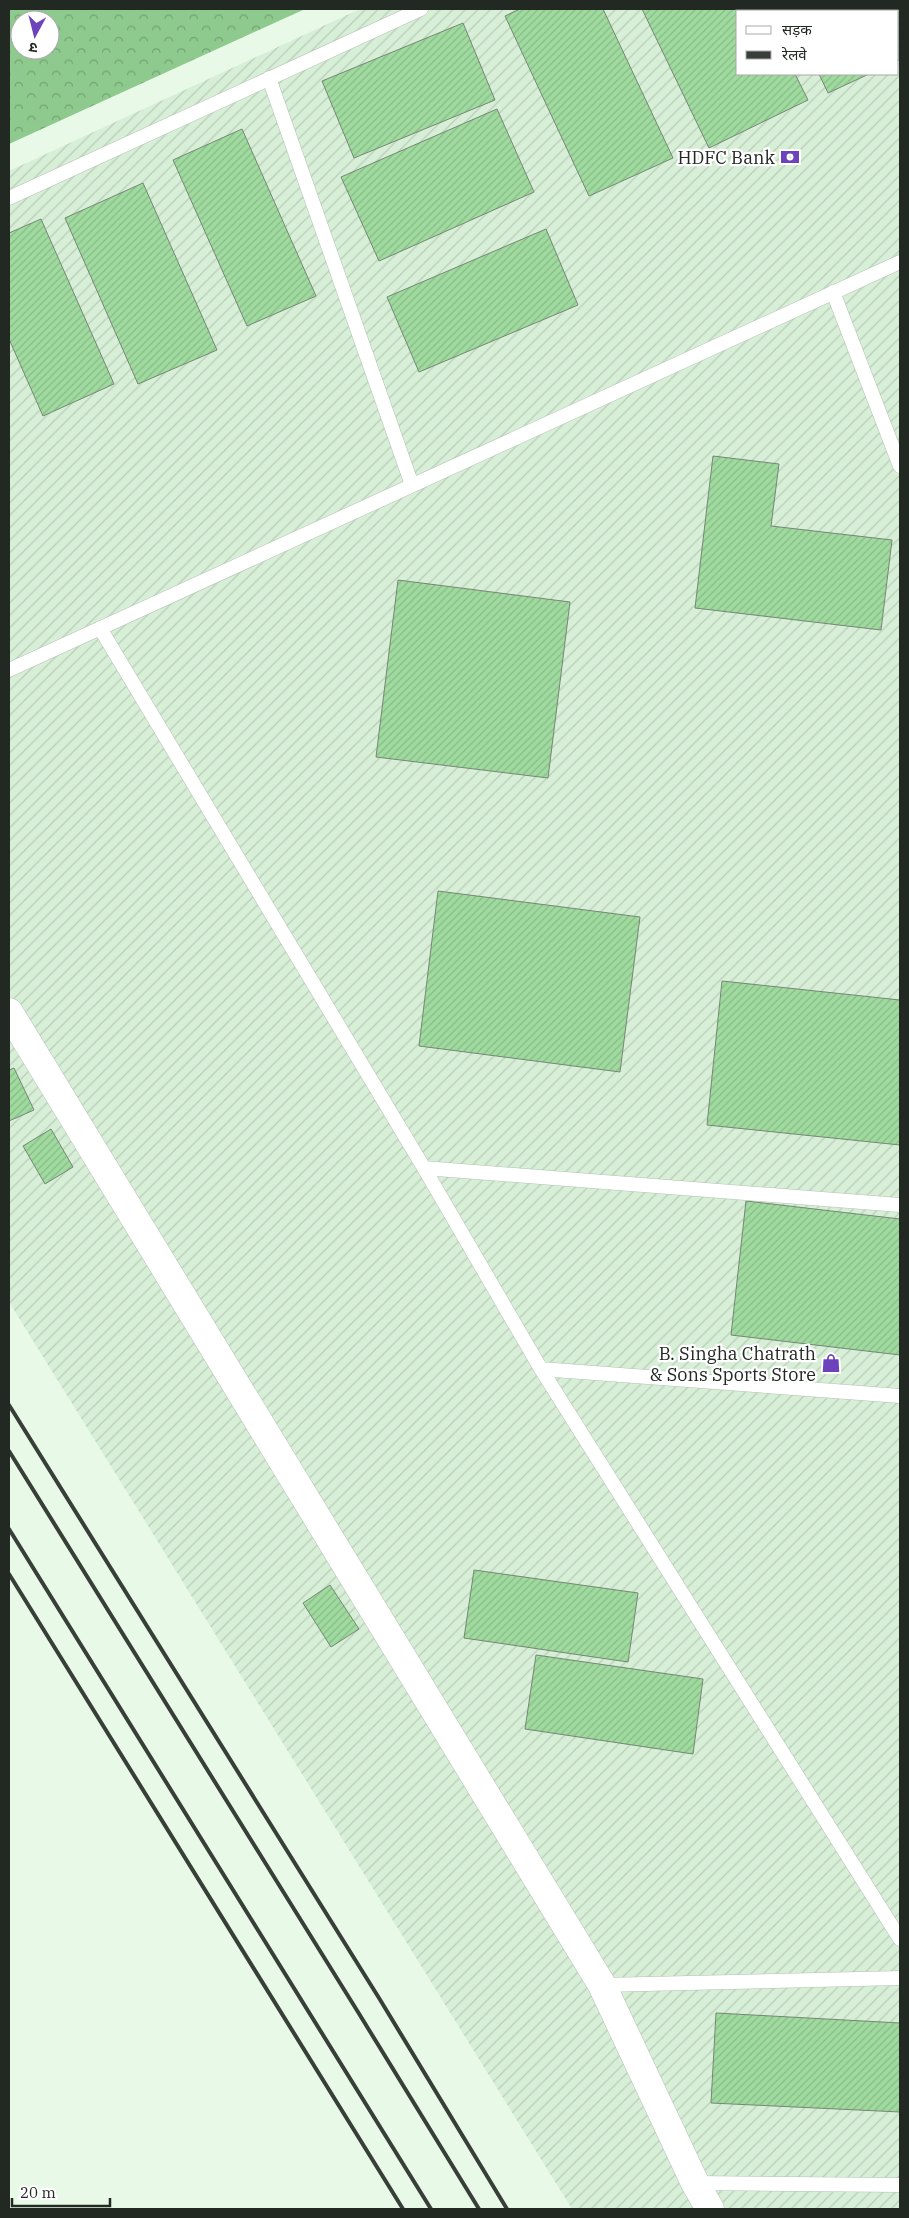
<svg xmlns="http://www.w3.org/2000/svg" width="909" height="2218" viewBox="0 0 909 2218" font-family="'IBM Plex Serif','Noto Sans Devanagari',serif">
	<defs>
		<pattern id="industrial-furrows" width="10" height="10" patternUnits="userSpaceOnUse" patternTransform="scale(1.25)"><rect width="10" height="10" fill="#d8efd7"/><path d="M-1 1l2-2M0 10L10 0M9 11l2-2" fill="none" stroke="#b9cdb8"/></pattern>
		<pattern id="forest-crowns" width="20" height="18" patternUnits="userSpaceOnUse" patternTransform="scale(1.25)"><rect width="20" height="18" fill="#8ec98e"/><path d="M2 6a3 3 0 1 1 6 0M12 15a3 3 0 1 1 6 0" fill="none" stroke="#74a374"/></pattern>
		<pattern id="building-hatch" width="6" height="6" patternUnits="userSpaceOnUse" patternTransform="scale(1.25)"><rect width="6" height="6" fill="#9fda9e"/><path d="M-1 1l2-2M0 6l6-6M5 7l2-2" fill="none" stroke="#89bb88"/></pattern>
	</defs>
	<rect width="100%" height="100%" fill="#e8f9e7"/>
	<path fill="url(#industrial-furrows)" fill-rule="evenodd" d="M360,9h540v2200h-328l-563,-907v-1131zM738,11h160v63h-160z"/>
	<path fill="url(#forest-crowns)" fill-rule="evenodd" d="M9,9h296l-296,135zM20,20h30v30h-30z"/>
	<path fill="url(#building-hatch)" stroke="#778676" d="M520,9h83l70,149 -84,38 -84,-180z
		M642,9h122l1,2h-27v63h57l13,26 -99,48z
		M788,9h112v50l-2,2v-50h-109z
		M463,23l32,77 -141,58 -32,-77z
		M819,74h50l-41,19z
		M497,109l37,83 -155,69 -38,-84z
		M242,129l74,167 -69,30 -74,-166z
		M143,183l74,167 -79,34 -73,-166z
		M41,219l73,165 -71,32 -34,-77v-106z
		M546,229l32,76 -159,67 -32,-75z
		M713,456l66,8 -8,62 121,14 -11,90 -186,-22z
		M398,580l172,22 -22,176 -172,-21z
		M438,891l202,26 -20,155 -201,-26z
		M722,981l178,19v145l-193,-20z
		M14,1068l20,42 -25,11v-51z
		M51,1129l22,38 -28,17 -22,-38z
		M746,1201l154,18v136l-169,-20z
		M474,1570l164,23 -10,69 -164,-24z
		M330,1585l29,44 -28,18 -28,-44z
		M536,1655l167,24 -10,75 -168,-25z
		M716,2013l184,10v89l-189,-9z"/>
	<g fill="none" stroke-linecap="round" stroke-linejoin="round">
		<g stroke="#b2c3b2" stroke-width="15">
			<path id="service" d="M269,78l143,407
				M9,198l412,-189
				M833,292l67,174
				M100,628l324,540 117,201 359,570
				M9,670l891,-408
				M424,1168l476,37
				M541,1369l359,27
				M602,1985l298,-7
				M695,2183l205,2"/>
		</g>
		<g stroke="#b2c3b2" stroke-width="29">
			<path id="minor" d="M9,1012l593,973 93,198 15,26"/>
		</g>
		<use href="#service" stroke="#fff" stroke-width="14"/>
		<use href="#minor" stroke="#fff" stroke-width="28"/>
		<path stroke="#383f38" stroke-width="4" d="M9,1405l370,593 128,211
			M9,1451l349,561 121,197
			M9,1529l422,680
			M9,1574l394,635"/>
	</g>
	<defs>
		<g id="bank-bare" transform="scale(1.5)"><path d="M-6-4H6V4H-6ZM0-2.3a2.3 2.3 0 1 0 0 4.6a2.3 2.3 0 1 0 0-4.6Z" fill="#6c43bc" stroke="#fff" stroke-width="2.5" paint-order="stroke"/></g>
		<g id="shop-bare" transform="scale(1.5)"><path d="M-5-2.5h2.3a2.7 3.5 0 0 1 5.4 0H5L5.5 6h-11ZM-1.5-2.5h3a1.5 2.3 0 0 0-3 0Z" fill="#6c43bc" stroke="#fff" stroke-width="2.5" paint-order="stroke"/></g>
	</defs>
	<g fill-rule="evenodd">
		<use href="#bank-bare" x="790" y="157"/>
		<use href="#shop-bare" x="831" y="1363"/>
	</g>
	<g text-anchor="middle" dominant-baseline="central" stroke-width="4.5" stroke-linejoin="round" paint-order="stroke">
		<g font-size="18" fill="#222822" stroke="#fff" text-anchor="end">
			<text x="775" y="157">HDFC Bank</text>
			<text x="816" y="1353">B. Singha Chatrath<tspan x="816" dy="21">&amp; Sons Sports Store</tspan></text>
		</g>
	</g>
	<rect width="909" height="2218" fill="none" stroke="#222822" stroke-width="20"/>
	<rect x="736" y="10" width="162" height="65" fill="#ffffff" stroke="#a7a9a7"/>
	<rect x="746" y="26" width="25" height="8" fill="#ffffff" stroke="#a7a9a7"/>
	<text x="782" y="35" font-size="15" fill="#222822">सड़क</text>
	<rect x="746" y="51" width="25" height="8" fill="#383f38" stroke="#a7a9a7"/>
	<text x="782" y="60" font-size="15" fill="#222822">रेलवे</text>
	<g transform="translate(35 35) rotate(187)"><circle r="24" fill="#ffffff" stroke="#a7a9a7"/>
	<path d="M0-4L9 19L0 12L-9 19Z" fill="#6c43bc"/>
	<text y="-8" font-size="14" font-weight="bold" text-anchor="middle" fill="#222822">उ</text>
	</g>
	<path d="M12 2198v8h98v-8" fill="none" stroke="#222822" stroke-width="2.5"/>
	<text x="20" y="2198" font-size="15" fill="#222822" stroke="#ffffff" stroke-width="4" paint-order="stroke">20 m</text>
</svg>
